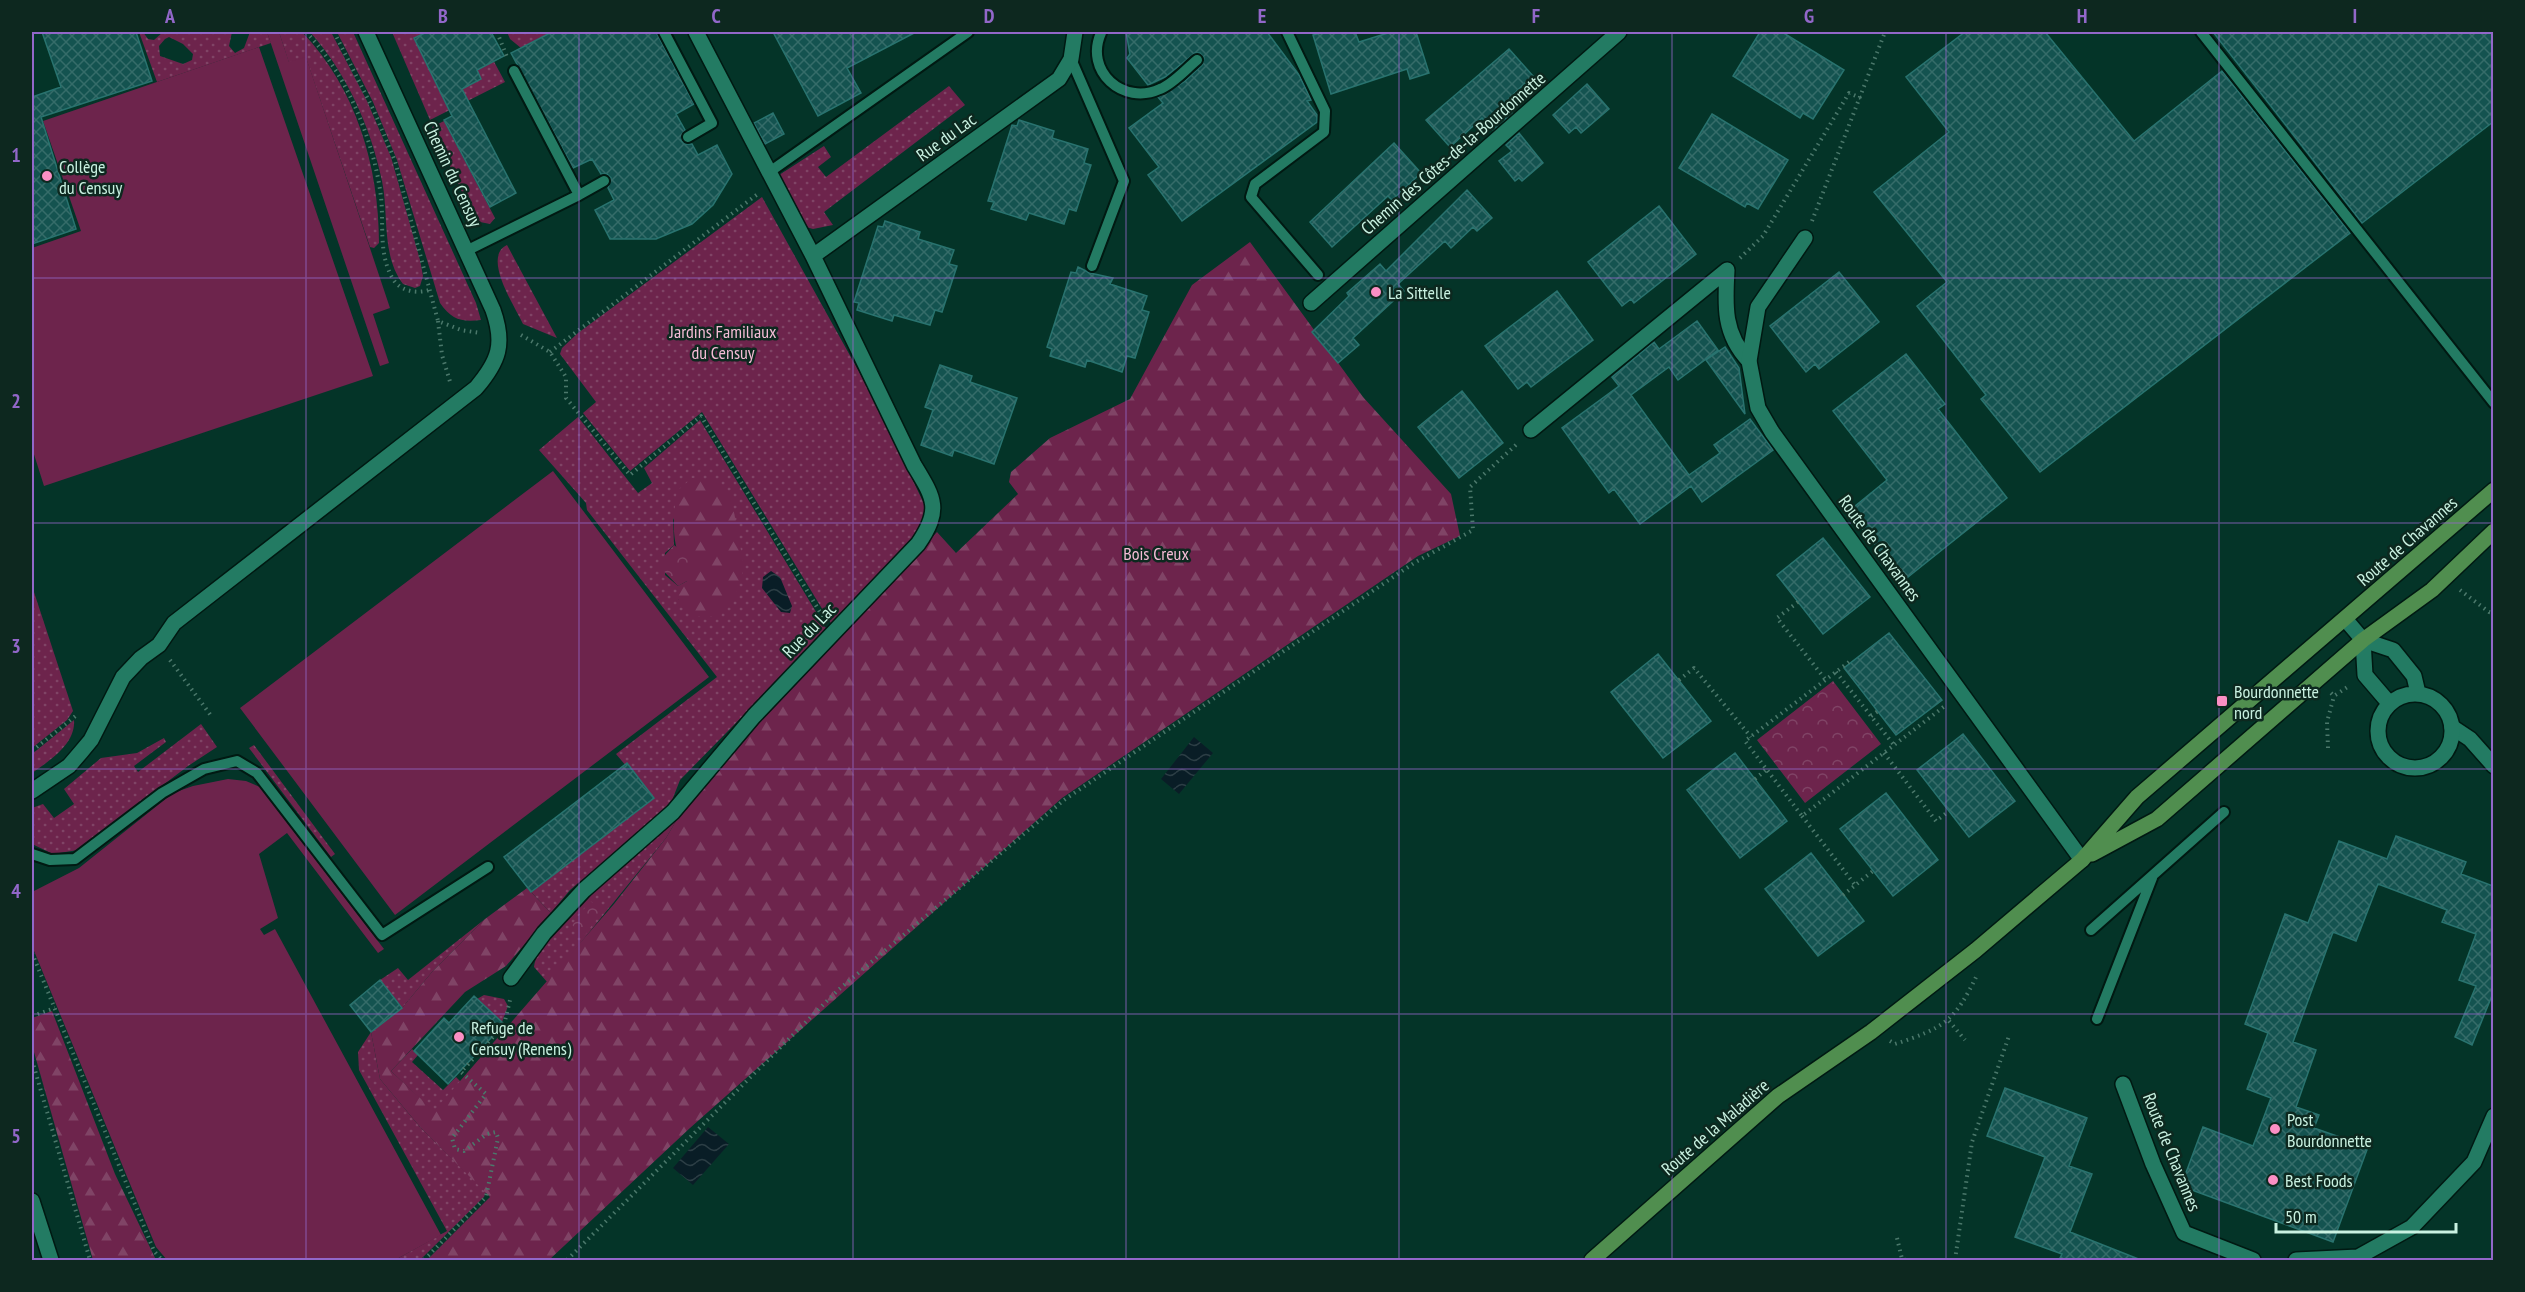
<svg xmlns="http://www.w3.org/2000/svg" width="2525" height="1292" viewBox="0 0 2525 1292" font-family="'PT Sans Narrow',sans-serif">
	<defs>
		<pattern id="grass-dots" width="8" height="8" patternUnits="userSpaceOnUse" patternTransform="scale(1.5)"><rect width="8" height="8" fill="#6d244c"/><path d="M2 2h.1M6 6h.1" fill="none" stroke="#804466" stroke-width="1.8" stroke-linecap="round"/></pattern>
		<pattern id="forest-firs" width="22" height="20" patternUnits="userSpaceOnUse" patternTransform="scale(1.5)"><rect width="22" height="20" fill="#6d244c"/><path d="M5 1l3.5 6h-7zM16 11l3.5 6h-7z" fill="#804466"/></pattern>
		<pattern id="park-crowns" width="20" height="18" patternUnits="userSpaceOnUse" patternTransform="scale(1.5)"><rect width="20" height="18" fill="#6d244c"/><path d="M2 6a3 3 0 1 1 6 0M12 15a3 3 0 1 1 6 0" fill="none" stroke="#804466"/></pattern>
		<pattern id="water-waves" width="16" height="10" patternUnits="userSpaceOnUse" patternTransform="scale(1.5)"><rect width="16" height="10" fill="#091d26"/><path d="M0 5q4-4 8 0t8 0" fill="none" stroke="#2c3e45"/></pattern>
		<pattern id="building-cross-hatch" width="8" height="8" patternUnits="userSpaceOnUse" patternTransform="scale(1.5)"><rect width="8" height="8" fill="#145350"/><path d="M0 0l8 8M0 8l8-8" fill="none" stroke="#356c69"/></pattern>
	</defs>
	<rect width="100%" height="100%" fill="#043428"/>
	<path fill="url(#grass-dots)" fill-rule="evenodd" d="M139,32h4l5,7 6,1 9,-8h69l-3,14 6,7 9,-5 6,-16h17l4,11 -114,39zM169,37l14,7 10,10 -1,6 -9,4 -23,-8 -1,-10 6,-7z
		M279,32h23c54,56 77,134 77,211l-5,5 -4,-1 -64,-189 -17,5z
		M310,32h21l36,69 24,56 29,103 3,16 -3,10 -5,2 -12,-4c-22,-29 -14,-70 -21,-103 -11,-54 -36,-109 -72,-149z
		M337,32h16l123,271 5,17c-20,2 -29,0 -41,-17l-43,-143 -24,-58z
		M392,32h35l-13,6 29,60 38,-19 -23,-47h20l27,50 -75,38z
		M507,32h45l-31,16 -11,-9z
		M949,86l16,19 -141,107 9,13 -20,4 -7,-2 -30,-50 48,-31 7,11 -13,10 8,10z
		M444,121l51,97 -5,6 -10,-2 -7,-6 -41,-89z
		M762,197l111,200 55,115 -8,20 -88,93 -130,-213 -72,59 -47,-58 13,-11 -36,-48 2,-6 16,-15z
		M507,245l50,93 -34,-14c-9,-19 -41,-67 -16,-79z
		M578,417l60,76 14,-10 -8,-15 56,-48 127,210 -147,150 -11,28 -99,82 -19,23 -20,-21 122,-94 -37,-44 101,-77 -130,-167 -1,-7 -47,-53zM673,518l46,98 -41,-17v-13l-13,-11v-22l9,-8z
		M32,586l41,125 -6,9 -35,28z
		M74,720c2,24 -25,41 -42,53v-19z
		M201,724l16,23 -29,19 -110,84 -25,4 -21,-10v-36l11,-4 11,14 20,-14 -10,-15 37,-31 36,-5 27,-15 2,4 -32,24 4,6z
		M254,745l81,109 -4,3 -82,-109z
		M679,816l-13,22 -118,145 -14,-16c6,-42 111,-121 145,-151z
		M485,919l-53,53 -30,36 -22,-28 18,-12 10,12z
		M484,995l20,4 4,7 -6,16 -25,-23z
		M371,1032l9,47 40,48 66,65 -2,5 -64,63h-25l52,-29 -88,-161 -1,-18z
		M412,1049l6,6 -6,7 31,28 13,-13 5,5 -27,30 -43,-41z"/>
	<path fill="url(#forest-firs)" d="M1250,242l113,155 88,97 9,42 -42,20 -356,242 -372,330 -141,132h-122l63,-63 -70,-70 -40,-48 -9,-47 31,-24 30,-36 53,-53 42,-31 24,25 -45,53 -41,26 -74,79 43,40 180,-207 52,-66 13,-22 102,-119 156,-165 19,21 62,-59 -9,-12 2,-10 39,-34 80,-39 62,-114z
		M692,478l21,3 19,20 12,66 -9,31 -16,18h-26l-15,-17v-13l9,-5c-14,-39 -16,-49 -10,-90z
		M52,1011l63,163 41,86h-63l-61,-215v-27z"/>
	<path fill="url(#park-crowns)" d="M674,545l14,11 6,10 -7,15 -9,5 -21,-22z
		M1833,681l48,63 -76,59 -48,-63z
		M590,901l13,9 -18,25 -13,-10z"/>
	<path fill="#6d244c" d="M267,32h12l10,30 17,-5 84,251 -17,6 16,49 -9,3z
		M259,47l114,329 -329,110 -12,-38v-200l49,-17 -38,-110z
		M553,471l156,206 -314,238 -155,-207z
		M228,779l18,2 14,6 124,162 -6,4 -91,-120 -28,21 19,64 -18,11 4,6 11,-6 166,306 -46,25h-228l-11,-13 -124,-301v-54l47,-24 94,-75 20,-7z"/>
	<path fill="url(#water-waves)" d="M771,571l9,6 12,29 -2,7 -9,-1 -19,-24 1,-11z
		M1194,737l19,16 -34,41 -18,-15z
		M708,1127l21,17 -36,41 -20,-17z"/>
	<path fill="url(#building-cross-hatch)" stroke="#29736f" stroke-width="1.5" d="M42,32h94l16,49 -111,36 35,112 -44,15v-147l29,-10z
		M427,32h64l13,24 -27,14 4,9 -19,10 54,104 -26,14 -46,-87 8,-4 -38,-78z
		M552,32h104l38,72 -18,10 9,16 -4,10 4,4h7l6,11 19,-10 15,29 -19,31 -21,19 -36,15h-46l-15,-29 19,-10 -6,-12 3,-10 -4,-4h-6l-9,-15 -19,9 -62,-115z
		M773,32h143l-69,36 14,25 -43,23z
		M1126,32h141l32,43 12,25 -4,1 10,14v7l-135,99 -34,-46 11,-8 -30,-39 34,-25 -5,-6 26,-15 18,-17 2,-7 -4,-5h-5l-30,24 -17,8 -21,-27 3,-4z
		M1324,32h31l4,10 32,-10h25l13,41 -19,6 -3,-10 -76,25 -18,-59z
		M1760,32h22l62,38 -31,49 -10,-6 -3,5 -67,-42z
		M1965,32h80l89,109 88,-70 128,162 -310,239 -59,-73 5,-4 -69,-89 30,-24 -73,-90 75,-60 -43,-55z
		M2213,32h280v90l-131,101z
		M1509,49l24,27 -30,28 9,9 -19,17 -11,-12 -32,29 -24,-27z
		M1587,84l22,25 -28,24 -5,-6 -7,6 -16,-18z
		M773,113l11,21 -19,10 -11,-21z
		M1712,114l76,46 -30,49 -11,-6 -2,4 -66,-39z
		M1019,120l35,11 -2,7 36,11 -4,14 7,2 -15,46 -7,-2 -5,15 -35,-11 -3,7 -35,-11 3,-7 -6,-1 24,-76 5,1z
		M1519,133l24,30 -21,18 -3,-3 -4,3 -16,-20 13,-10 -6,-6z
		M1394,143l27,30 -29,27 -4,-4 -56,51 -22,-25z
		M1467,190l25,28 -15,13 -4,-4 -22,21 -6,-7 -47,43 6,7 -51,47 6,7 -21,18 -26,-31 37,-36 -2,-3 33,-29 6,7z
		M1659,206l37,48 -62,49 -3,-4 -9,7 -34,-44z
		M885,221l35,11 -2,7 36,11 -5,14 8,2 -15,46 -7,-2 -5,15 -36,-10 -2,6 -35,-11 2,-7 -5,-1 24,-76 5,1z
		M1078,267l12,6 23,5 -3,6 37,12 -5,14 7,2 -14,46 -8,-2 -5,16 -35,-12 -2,7 -35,-11 2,-7 -5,-2 24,-75 5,1z
		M1839,272l40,50 -60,47 -4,-5 -9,8 -36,-46z
		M1557,291l36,49 -62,47 -4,-5 -9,7 -33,-43z
		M1697,321l21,29 -40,30 -9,-13 -38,28 58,80 31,-22 -6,-8 36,-26 23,31 -71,52 -11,-16 -51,38 -26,-35 -5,4 -47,-65 57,-42 -7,-9 42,-35 5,7z
		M1725,347l14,21 6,46 -39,-54z
		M1906,354l39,50 -7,5 69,89 -104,83 -54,-70 38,-31 -54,-69z
		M940,365l32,11 -2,6 47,16 -23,66 -40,-14 -2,6 -31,-11 12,-35 -8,-3z
		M1462,391l41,52 -44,35 -41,-51z
		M1823,538l47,59 -47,37 -46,-59z
		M1889,633l53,67 -46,35 -52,-67z
		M1658,654l53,67 -48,37 -52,-66z
		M1963,734l52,67 -46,36 -52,-67z
		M1735,753l52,68 -47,37 -53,-68z
		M627,763l27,35 -123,94 -27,-35z
		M1886,793l52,67 -45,36 -53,-67z
		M2396,836l70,26 -5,12 32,12v107l-21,52 -17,-8 21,-51 -17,-6 17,-46 -34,-12 5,-12 -69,-26 -22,57 -23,-9 -40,110 23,8 -20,57 23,8 -5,13 54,19 -35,95 -152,-56 22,-59 50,19 18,-48 -24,-9 21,-56 -23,-9 40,-110 23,9 31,-82 48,18z
		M1811,853l53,68 -46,35 -53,-67z
		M380,980l22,28 -31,24 -21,-27z
		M474,996l30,28 -56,60 -34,-33 30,-33 5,5z
		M2005,1088l82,30 -18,48 23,8 -22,58 71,28h-82l3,-6 -47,-17 30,-80 -58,-21z"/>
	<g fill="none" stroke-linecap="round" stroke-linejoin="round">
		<g stroke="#011912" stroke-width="14">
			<path id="service" d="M664,32l48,91 -24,14
				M1287,32l38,79 -1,21 -69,52 -4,13 67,78
				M2201,32l293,371
				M1101,33c-17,38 22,73 59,56 13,-5 26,-20 37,-29
				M1071,59l53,122 -32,85
				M768,173l200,-141
				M579,195l25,-14
				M466,251l113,-56 -65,-124
				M32,854l18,6 25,-1 87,-66 42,-24 33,-8 20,12 125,162 106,-68
				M2091,930l133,-118
				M2097,1019l55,-141"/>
		</g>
		<g stroke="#011912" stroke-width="18">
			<path id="pedestrian" d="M1531,430l196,-160c-2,35 -4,64 22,91
				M2452,727l18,12 24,27
				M2123,1084l30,80 31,69 69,27
				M2296,1260l62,-3 54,-30 62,-65 20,-46"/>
		</g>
		<g stroke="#011912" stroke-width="18">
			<path id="minor" d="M1805,238l-47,69 -9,54 9,47 14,24 310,428
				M813,256l246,-177 12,-20 4,-27
				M1311,303l308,-271
				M2346,620l17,20 30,10 21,26 4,17
				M2363,640l2,35 24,28
				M2378 731a37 37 0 1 1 74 0a37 37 0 1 1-74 0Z
				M32,791l37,-25 12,-14 10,-12 32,-63 18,-19 18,-13 15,-22 302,-235c23,-27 29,-44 17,-78l-127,-278
				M511,978l33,-45 40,-43 89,-78 81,-96 164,-172c24,-35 16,-46 -4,-79l-101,-209 -117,-224
				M32,1201l19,59"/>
		</g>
		<g stroke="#011912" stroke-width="18">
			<path id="secondary" d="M2092,854l65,-35 206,-179 69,-50 62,-59
				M1592,1260l186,-164 93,-64 105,-82 106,-90 55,-63 357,-307"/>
		</g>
		<path stroke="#4b786b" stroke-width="4" stroke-dasharray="1.5 4.5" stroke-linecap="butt" d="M306,32c40,41 68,108 75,165 3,27 -3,57 12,82 7,12 23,15 36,11
			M334,32l40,79 21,50 43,160 23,9 19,3
			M497,32l10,25
			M1812,221l73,-189
			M1740,258l23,-22 86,-143 12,5
			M438,321l4,34 9,30
			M521,335l29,17 16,25v21l64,77 71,-59 122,201
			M550,352l209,-159
			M32,577h1
			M2460,590l29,22 5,1
			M1798,602l-21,16 48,61
			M170,660l42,57
			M1849,662l-104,79 57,75 144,-111
			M1836,672l58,73
			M1679,680l15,-12 57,69
			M2331,693l3,3 15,-10
			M1871,716l7,-5
			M2328,748l-1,-26 7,-26
			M32,751l46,-37
			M1884,753l52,68 13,-10
			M1755,779l12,-10
			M1802,816l53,69
			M1843,895l30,-24
			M32,953l122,298 8,9
			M32,1016l23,-8
			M1949,1021l16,19
			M1890,1041l5,3c49,-16 60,-23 82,-69
			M32,1060l58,200
			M1897,1238l5,21 4,1
			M424,1260l62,-63 12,-59 -2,-6 -9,2 -23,17 -9,-2 -3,-11 34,-44 -25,-22 43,-47 7,-29
			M567,1260l270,-269 227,-191 350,-237 59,-33 -3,-43 48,-44
			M1955,1260l17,-118 37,-106"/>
		<use href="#service" stroke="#237b63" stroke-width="10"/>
		<use href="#pedestrian" stroke="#237b63" stroke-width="15"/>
		<use href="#minor" stroke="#237b63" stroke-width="15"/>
		<use href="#secondary" stroke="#508e4f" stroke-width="15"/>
	</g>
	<path fill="none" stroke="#9267c9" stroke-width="1.5" stroke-opacity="0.55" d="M306,32v1228M579,32v1228M853,32v1228M1126,32v1228M1399,32v1228M1672,32v1228M1946,32v1228M2219,32v1228M32,278h2462M32,523h2462M32,769h2462M32,1014h2462"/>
	<g fill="#fb8fc4" stroke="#0d281f" stroke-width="2">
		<circle cx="47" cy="176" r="6"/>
		<circle cx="1376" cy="292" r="6"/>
		<rect x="2216" y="695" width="12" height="12" rx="3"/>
		<circle cx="459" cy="1037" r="6"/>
		<circle cx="2275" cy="1129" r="6"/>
		<circle cx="2273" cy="1180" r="6"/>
	</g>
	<g text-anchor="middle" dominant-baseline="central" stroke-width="5" stroke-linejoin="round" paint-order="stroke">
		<g font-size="18" fill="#c9f1e1" stroke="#0d281f">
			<text transform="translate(946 137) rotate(-36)">Rue du Lac</text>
			<text transform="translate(1453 153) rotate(-41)">Chemin des Côtes-de-la-Bourdonnette</text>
			<text transform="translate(453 174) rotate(65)">Chemin du Censuy</text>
			<text transform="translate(2407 541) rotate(-41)">Route de Chavannes</text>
			<text transform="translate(1880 548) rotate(54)">Route de Chavannes</text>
			<text transform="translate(809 630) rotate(-46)">Rue du Lac</text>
			<text transform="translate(1715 1127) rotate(-41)">Route de la Maladière</text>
			<text transform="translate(2172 1152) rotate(68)">Route de Chavannes</text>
		</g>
		<g font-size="18" fill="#c9f1e1" stroke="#0d281f" text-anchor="start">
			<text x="59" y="166">Collège<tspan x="59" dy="21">du Censuy</tspan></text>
			<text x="1388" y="292">La Sittelle</text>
			<text x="2234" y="691">Bourdonnette<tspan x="2234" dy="21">nord</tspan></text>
			<text x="471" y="1027">Refuge de<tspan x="471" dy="21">Censuy (Renens)</tspan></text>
			<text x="2287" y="1119">Post<tspan x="2287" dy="21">Bourdonnette</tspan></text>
			<text x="2285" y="1180">Best Foods</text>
		</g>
		<g font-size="18" fill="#f5bcd6" stroke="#0d281f">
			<text x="723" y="331">Jardins Familiaux<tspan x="723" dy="21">du Censuy</tspan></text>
			<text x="1156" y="553">Bois Creux</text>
		</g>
	</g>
	<rect width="2525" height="1292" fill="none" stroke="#0d281f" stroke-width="66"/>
	<path d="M2276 1223v9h180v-9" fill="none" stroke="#c9f1e1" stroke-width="3"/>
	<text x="2285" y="1223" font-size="18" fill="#c9f1e1" stroke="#0d281f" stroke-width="4.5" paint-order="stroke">50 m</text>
	<rect x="33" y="33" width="2459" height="1226" fill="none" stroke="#9267c9" stroke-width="2"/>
	<g font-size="20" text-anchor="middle" font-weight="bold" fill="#9267c9">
		<text x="170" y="23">A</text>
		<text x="443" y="23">B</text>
		<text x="716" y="23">C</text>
		<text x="989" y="23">D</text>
		<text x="1262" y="23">E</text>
		<text x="1536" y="23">F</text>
		<text x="1809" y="23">G</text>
		<text x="2082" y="23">H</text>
		<text x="2355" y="23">I</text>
		<text x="16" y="162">1</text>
		<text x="16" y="408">2</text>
		<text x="16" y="653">3</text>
		<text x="16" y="898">4</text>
		<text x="16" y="1143">5</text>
	</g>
</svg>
